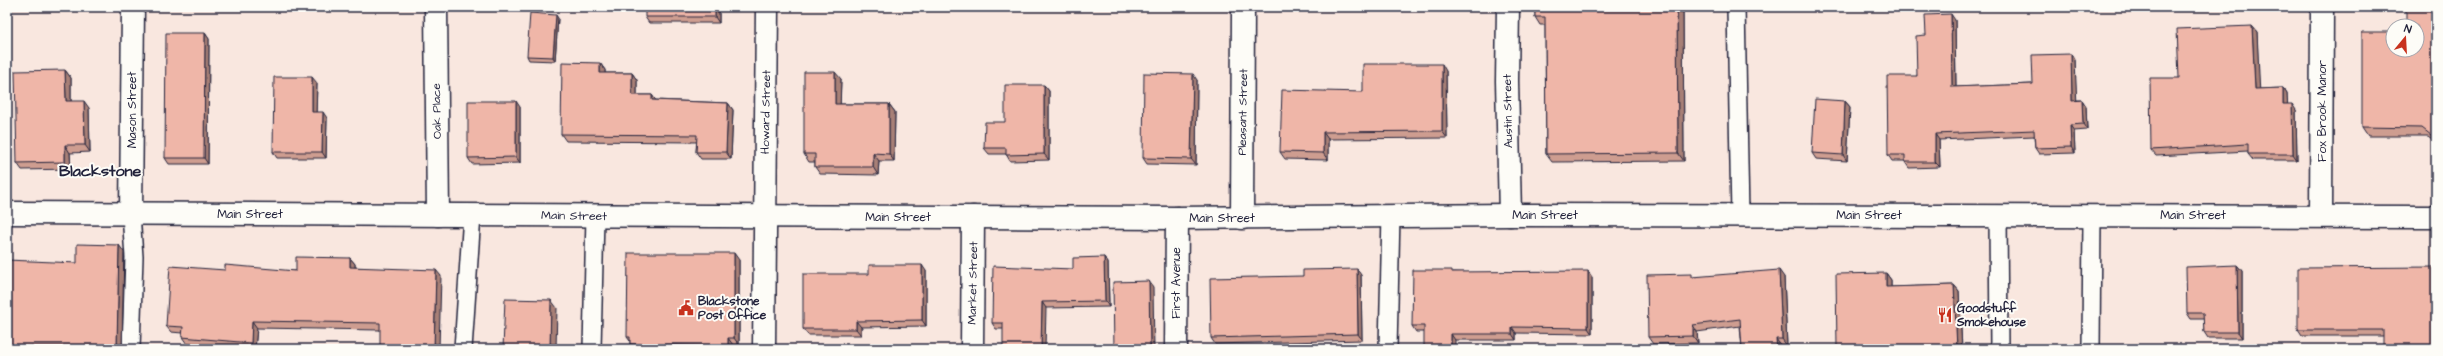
<svg xmlns="http://www.w3.org/2000/svg" width="2443" height="356" viewBox="0 0 2443 356" font-family="'Architects Daughter',sans-serif">
	<rect width="100%" height="100%" fill="#f9e7df"/>
	<filter id="ink" filterUnits="userSpaceOnUse"><feTurbulence type="fractalNoise" baseFrequency=".025" numOctaves="2"/><feDisplacementMap in="SourceGraphic" scale="8" xChannelSelector="R" yChannelSelector="G"/><feConvolveMatrix kernelMatrix="1 2 1 2 8 2 1 2 1" color-interpolation-filters="sRGB"/></filter>
	<g filter="url(#ink)">
		<g fill="none" stroke-linecap="round" stroke-linejoin="round">
			<g stroke="#22223b" stroke-width="20">
				<path id="lane" d="M1736,7l4,208
					M131,214l3,43 -3,92
					M1998,215l1,134
					M463,349l9,-134
					M592,349l3,-133
					M1388,349l3,-134
					M2091,349l1,-134"/>
			</g>
			<g stroke="#22223b" stroke-width="25">
				<path id="street" d="M436,7l2,208
					M1508,7l-1,74 3,134
					M131,214l2,-207
					M2321,216l1,-209
					M1242,218l1,-211
					M764,349l3,-342
					M972,349l1,-132
					M1176,349l1,-131"/>
			</g>
			<g stroke="#22223b" stroke-width="25">
				<path id="secondary" d="M7,213l1170,5 333,-3 926,2"/>
			</g>
			<use href="#lane" stroke="#fdfcf7" stroke-width="17"/>
			<use href="#street" stroke="#fdfcf7" stroke-width="22"/>
			<use href="#secondary" stroke="#fdfcf7" stroke-width="22"/>
		</g>
		<path fill="#ce9d90" stroke="#22223b" d="M719,7v16h-70l-4,-6z
			M902,7h33v2z
			M1535,7h148l1,154 -132,1 -6,-8 -1,-129h-5l-5,-8z
			M2436,7v135l-8,-6h-60l-6,-9 55,-77z
			M558,18l-3,43 -26,-1 -2,-4z
			M1955,20l1,67 77,-3 38,-30 4,6 1,40h6l4,6 1,24 -13,1 1,22 -36,1 -4,-6 -1,-12 -95,4 1,27 -31,1 -4,-6v-1h-13l-4,-6 29,-79 9,-41z
			M2252,26l5,6 2,57 24,-1 4,6v10l9,6 1,50h-44l-5,-6v-3l-92,5 -5,-6 28,-72z
			M205,33l4,6 -1,125h-39l-4,-6z
			M600,63l5,7v3h27l5,7v15h15l3,5 73,3 5,7 -2,49h-30l-5,-7 1,-10 -131,-1 -5,-7z
			M65,70l6,8v23l18,7 1,44 -20,1 1,16 -49,1 -5,-7z
			M1446,71l1,67 -119,1v21l-43,-1 -5,-7 83,-60z
			M841,79l-1,25h49l6,8 -1,49h-15l-1,14 -58,-1 -5,-7v-5h-6l-5,-8z
			M1197,80l-1,85 -49,-1 -4,-6z
			M317,83l-1,29 11,6 -1,40h-49l-4,-6z
			M1044,85l5,6v69l-39,1 -4,-7h-17l-5,-6 21,-26z
			M1845,101l5,6 -3,54 -31,-2 -4,-6z
			M520,107v56l-48,1 -4,-6z
			M124,252l-2,97h-115l70,-86z
			M1104,257l4,6 1,44 -63,1 -43,21h-7l-4,-6 81,-54z
			M350,258l5,6v3l86,9 -61,54 -123,-2 -2,21h-8l-60,-5 -5,-7v-4l-11,-1 -5,-6 59,-56 71,1z
			M739,260v85h-6v4h-100l-3,-5v-3l-3,-4z
			M2237,265l5,6v67h-34l-4,-6v-13h-13l-4,-6z
			M2436,267l-53,69h-81l-4,-6z
			M926,271v55l-65,1v8h-53l-5,-6 66,-55z
			M1453,272l139,5v57l-76,-1v7h-61l-31,-8h-8l-4,-6z
			M1886,273l5,7v7l63,-2 5,6 3,58h-125v-1z
			M1361,275l1,65 -147,4 -4,-6 92,-62z
			M1694,277h90l3,69h-6v3h-39l-2,-23 -43,6 1,11 -45,1 -5,-7z"/>
		<path fill="#a77f76" stroke="#22223b" d="M715,7h4v16l-4,-6z
			M1677,7h6l1,154 -6,-8z
			M1951,14l4,6 1,73 -4,-6z
			M556,15l2,3 -3,43 -2,-4z
			M2252,26l5,6 3,63 -5,-6z
			M205,33l4,6 -1,125 -4,-6z
			M2071,54l4,6 2,47 -5,-6z
			M600,63l5,7v10l-5,-7z
			M1442,64l4,7 1,67 -5,-7z
			M65,70l6,8v30l-5,-7z
			M835,72l6,7 -1,33 -5,-8z
			M632,73l5,7v22l-5,-7z
			M1193,74l4,6 -1,85 -5,-6z
			M312,77l5,6 -1,35 -4,-6z
			M1044,85l5,6v69l-5,-6z
			M2283,88l4,6 1,16 -5,-6z
			M652,95l5,7 -5,-2z
			M2082,100l4,6 1,24 -4,-6z
			M84,101l5,7 1,44 -5,-7z
			M516,101l4,6v56l-4,-6z
			M1845,101l5,6 -3,54 -4,-6z
			M728,103l5,7 -2,49 -5,-7z
			M889,104l6,8 -1,49 -5,-7z
			M2292,104l4,6 1,50 -4,-6z
			M323,112l4,6 -1,40 -4,-6z
			M2070,125l4,6 1,22 -4,-6z
			M1323,132l5,7v21l-5,-7z
			M1935,134l4,6 1,27 -5,-5z
			M65,145l5,8 1,16 -6,-7z
			M873,153l6,8 -1,14 -5,-8z
			M119,245l5,7 -2,97h-3l-2,-3z
			M734,253l5,7v85l-5,-7z
			M1104,257l4,6 1,44 -4,-6z
			M350,258l5,6v10l-5,-7z
			M922,265l4,6v55l-4,-6z
			M2237,265l5,6v67l-4,-6z
			M1357,269l4,6 1,65 -4,-6z
			M436,270l5,6 -2,73h-5z
			M1779,270l5,7 3,69 -5,-7z
			M1588,271l4,6v57l-4,-6z
			M1886,273l5,7v14l-5,-7z
			M1149,281l4,6 1,62h-4z
			M1954,285l5,6 3,58h-5z
			M551,300l6,8 -1,41h-6z
			M1042,302l4,6 -1,41h-4z
			M252,321l5,7 -2,21 -4,-6z
			M856,321l5,6v8l-5,-6z
			M1693,325l4,7 1,11 -5,-7z
			M1512,327l4,6v7l-4,-6z
			M1451,334l4,6v9h-4z
			M728,338l5,7v4h-3l-2,-3z
			M1776,339l5,7v3h-4z"/>
		<path fill="#efb6a8" stroke="#22223b" d="M645,7h70v10h-70z
			M1535,7h142l1,146 -132,1 -1,-137h-10z
			M2406,7h30v132l-14,-11 -60,-1v-95h31v18h24v-24h-11z
			M530,13l26,2 -3,42 -26,-1z
			M1951,14l1,73 81,-3 -1,-29 39,-1 1,47 10,-1 1,24 -13,1 1,22 -36,1 -1,-18 -99,4v28h-30v-7h-17l-1,-79h30l-1,-40 10,-1 -1,-20z
			M2252,26l3,63 28,-1v16h9l1,50h-45v-10l-97,6 -1,-72h29l-2,-49z
			M166,33h39l-1,125h-39z
			M562,62l38,1v10h32v22h20v5l76,3 -2,49h-30l1,-17 -136,-1z
			M1363,64h79v67l-119,1v21l-43,-1 2,-62 81,2z
			M65,70l1,31h18l1,44h-20v17l-48,1 -2,-92z
			M804,72h31v32h54v50l-16,-1v14h-58v-13h-11z
			M1144,73l49,1 -2,85 -48,-1z
			M274,77h38v35h11l-1,40h-49z
			M1005,85h39v69l-38,1v-7h-22l1,-26h20z
			M1815,99l30,2 -2,54 -31,-2z
			M468,101h48v56l-48,1z
			M77,244l42,1 -2,101h-85v3h-25v-89l70,3z
			M628,253h106v85h-6v8l-98,-2v-7h-3z
			M296,257l54,1v9l86,3 -2,79h-54v-26l-128,-2 -1,22 -69,-6 1,-10 -17,-1 4,-60 55,4v-5l71,6z
			M1104,257l1,44 -63,1 -1,47h-38v-26h-11l1,-57 80,3v-11z
			M869,265h53v55l-66,1v8h-53v-55h66z
			M2237,265l1,67h-34l-1,-19h-16l-1,-46z
			M2436,267v82h-53v-19h-85v-62z
			M1357,269l1,65 -147,4 -1,-60 93,-2v-6z
			M1413,270h39v2l136,-1v57l-76,-1v7h-61v15h-27v-23h-12z
			M1779,270l3,69h-6l1,10h-35l-2,-30 -47,6v11l-45,1 -1,-62 45,-1v3z
			M1886,273v14l68,-2 3,64h-44v-2l-76,1 -1,-74z
			M1149,281l1,68h-36l-1,-67z
			M505,299l46,1 -1,49h-47z"/>
	</g>
	<defs>
		<g id="civic-bare" transform="scale(1.2)"><path d="M-.6-6.5H3V-4.5H.6V-3L4-1V1h2V6H-6V1h2V-1L-.6-3ZM-1.2 2.5V6h2.4V2.5Z" fill="#c8321e" stroke="#fdfcf7" stroke-width="2.5" paint-order="stroke"/></g>
		<g id="restaurant-bare" transform="scale(1.2)"><path d="M-5-6h1v4h1v-4h1v4h1v-4h1v5L-1.5 .5V6h-2V.5L-5-1ZM5-6V6H3V1.5H1.5Q1.5-4 5-6Z" fill="#c8321e" stroke="#fdfcf7" stroke-width="2.5" paint-order="stroke"/></g>
	</defs>
	<g fill-rule="evenodd">
		<use href="#civic-bare" x="686" y="308"/>
		<use href="#restaurant-bare" x="1945" y="315"/>
	</g>
	<g text-anchor="middle" dominant-baseline="central" stroke-width="4" stroke-linejoin="round" paint-order="stroke">
		<g font-size="12" fill="#22223b" stroke="#fdfcf7">
			<text transform="translate(132 110) rotate(-90)">Mason Street</text>
			<text transform="translate(437 111) rotate(-91)">Oak Place</text>
			<text transform="translate(1508 111) rotate(-91)">Austin Street</text>
			<text transform="translate(2322 111) rotate(-90)">Fox Brook Manor</text>
			<text transform="translate(766 112) rotate(-89)">Howard Street</text>
			<text transform="translate(1243 112) rotate(-89)">Pleasant Street</text>
			<text x="250" y="214">Main Street</text>
			<text x="1545" y="215">Main Street</text>
			<text x="1869" y="215">Main Street</text>
			<text x="2193" y="215">Main Street</text>
			<text transform="translate(574 216) rotate(1)">Main Street</text>
			<text x="898" y="217">Main Street</text>
			<text x="1222" y="218">Main Street</text>
			<text transform="translate(973 283) rotate(-89)">Market Street</text>
			<text transform="translate(1176 283) rotate(-90)">First Avenue</text>
		</g>
		<g font-size="12" font-weight="bold" fill="#22223b" stroke="#fdfcf7" text-anchor="start">
			<text x="698" y="301">Blackstone<tspan x="698" dy="14">Post Office</tspan></text>
			<text x="1957" y="308">Goodstuff<tspan x="1957" dy="14">Smokehouse</tspan></text>
		</g>
		<g font-size="16" font-weight="bold" fill="#22223b" stroke="#fdfcf7">
			<text x="100" y="171">Blackstone</text>
		</g>
	</g>
	<rect width="2443" height="356" fill="none" stroke="#fdfcf7" stroke-width="24"/>
	<rect x="12" y="12" width="2419" height="332" fill="none" stroke="#22223b" stroke-width="1.5" filter="url(#ink)"/>
	<g transform="translate(2405 38) rotate(18)"><circle r="19" fill="#fdfcf7" stroke="#a5a5ac"/>
	<path d="M0-3L7 15L0 10L-7 15Z" fill="#c8321e"/>
	<text y="-6" font-size="11" font-weight="bold" text-anchor="middle" fill="#22223b">N</text>
	</g>
</svg>
